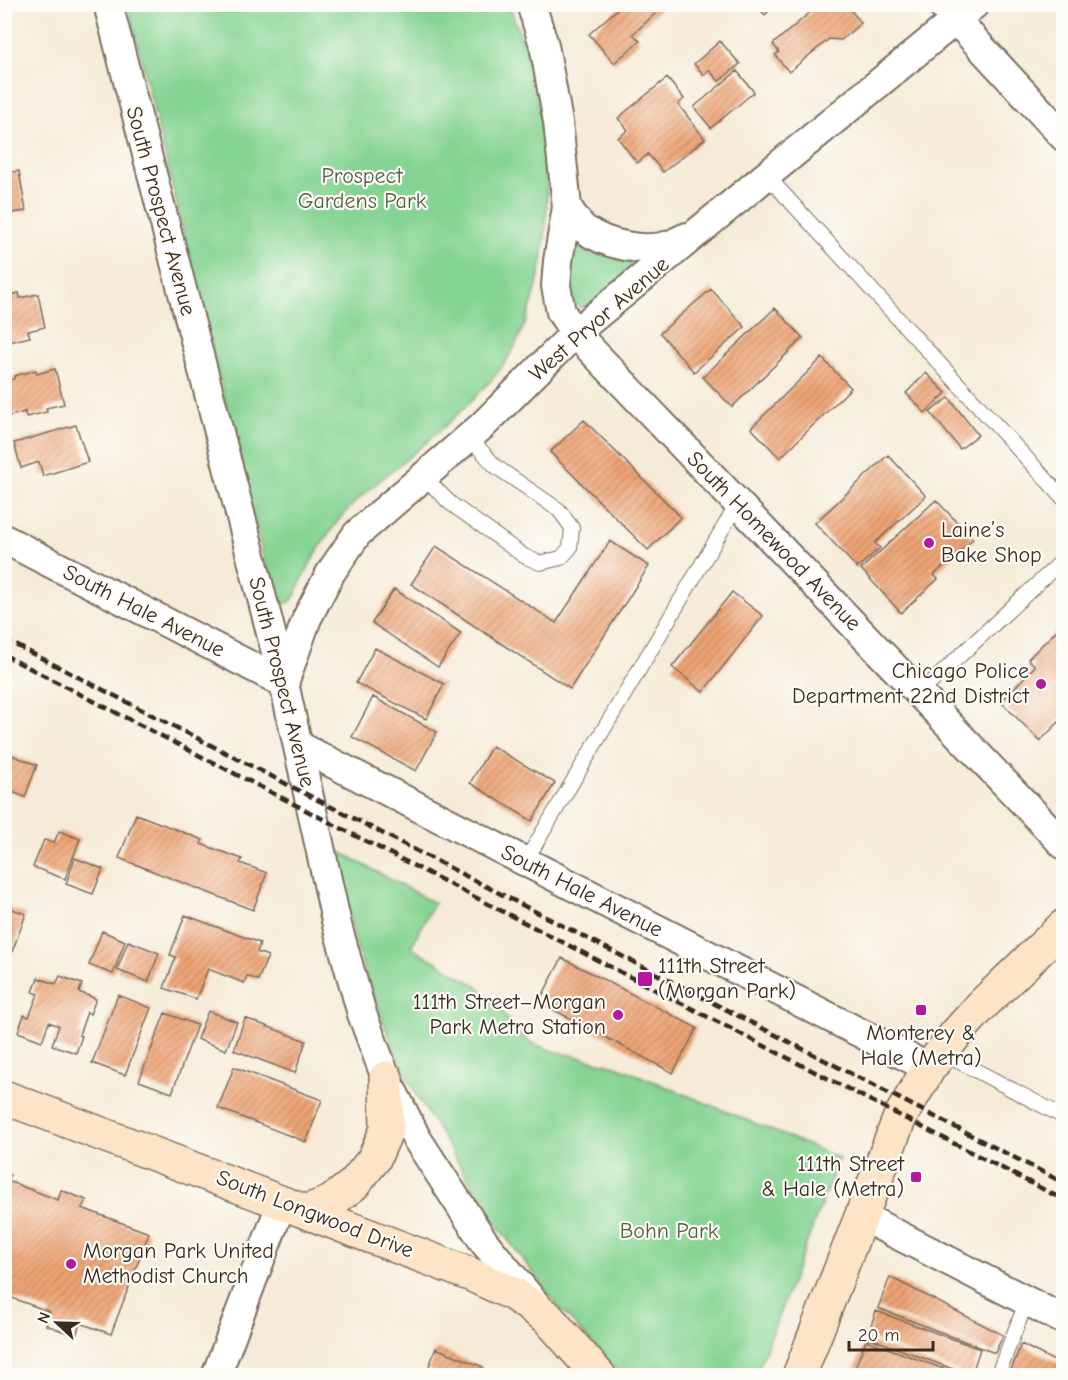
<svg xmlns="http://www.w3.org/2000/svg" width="1068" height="1380" viewBox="0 0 1068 1380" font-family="'Comic Neue',sans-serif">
	<defs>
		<pattern id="building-hatch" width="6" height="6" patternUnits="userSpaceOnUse" patternTransform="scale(1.5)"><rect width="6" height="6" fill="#eea474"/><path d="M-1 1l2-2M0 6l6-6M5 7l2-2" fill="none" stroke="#c2865f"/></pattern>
	</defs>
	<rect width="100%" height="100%" fill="#fdfcf7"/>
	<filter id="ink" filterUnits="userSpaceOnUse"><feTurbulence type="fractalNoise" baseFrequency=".0167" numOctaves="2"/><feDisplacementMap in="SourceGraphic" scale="12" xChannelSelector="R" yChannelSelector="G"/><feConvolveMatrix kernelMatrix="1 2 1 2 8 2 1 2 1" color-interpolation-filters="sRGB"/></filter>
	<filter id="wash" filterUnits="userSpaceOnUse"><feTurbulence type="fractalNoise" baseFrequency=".008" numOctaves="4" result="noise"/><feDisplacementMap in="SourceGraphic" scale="24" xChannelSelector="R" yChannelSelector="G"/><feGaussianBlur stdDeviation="1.35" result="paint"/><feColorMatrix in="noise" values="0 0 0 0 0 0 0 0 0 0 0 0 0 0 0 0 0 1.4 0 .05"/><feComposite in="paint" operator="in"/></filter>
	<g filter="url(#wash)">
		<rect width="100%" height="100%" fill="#f6ebd8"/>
		<path fill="#86d493" stroke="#607f58" stroke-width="1.5" d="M128,5h381c40,101 56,233 9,335 -9,20 -25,39 -40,54 -23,24 -48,46 -74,67 -23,19 -48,37 -67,61 -13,18 -26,38 -35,58 -4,7 -6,19 -14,23 -4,1 -10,0 -13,-2l-3,-8z
			M580,243l18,10 33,11 -1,7 -38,32 -11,5 -11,-7c-4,-17 -1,-44 10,-58z
			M335,849l99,54 -23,44 66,39 17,15 24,33 14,9 18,7 66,16 223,92 -83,217h-135l-62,-68 -63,-83 -79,-128 -23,-46 -30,-80 -9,-29z"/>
		<g id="blocks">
			<path fill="url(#building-hatch)" d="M623,4h43l-33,30 7,7 -26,22 -25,-29z
				M755,4h21l-11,11z
				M820,4h26l15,19 -20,17 -12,-1 -40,33 -14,-17 4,-3 -6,-8z
				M720,41l20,23 -21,17 -10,-11 -5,5 -10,-11z
				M737,71l17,21 -43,36 -17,-21z
				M667,78l17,21 -6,5 27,35 -42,33 -15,-18 -11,9 -19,-25 10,-8 -10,-12z
				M19,171l7,40 -21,3v-41z
				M711,289l34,38 -51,45 -34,-39z
				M19,293l1,5 18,-4 7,33 -17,4 2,6 -21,5 -2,-5h-3v-41z
				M775,308l28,30 -71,69 -29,-30z
				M822,358l29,30 -71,70 -29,-30z
				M55,369l9,35 -18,4 1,4 -21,5 -1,-5 -19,5 -2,-36 10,-2v-3l22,-6 1,4z
				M926,373l20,20 -21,20 -19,-20z
				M949,398l29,37 -18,14 -30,-37z
				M584,420l97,97 -33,33 -98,-98z
				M76,425l12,37 -45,14 -4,-14 -18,6 -7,-25z
				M888,455l38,41 -51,47 5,5 -23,20 -42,-45z
				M936,500l37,39 -39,36 4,4 -37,34 -40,-44z
				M610,541l39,25 -79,123 -159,-105 25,-38 120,77z
				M394,589l67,44 -23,34 -66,-44z
				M732,592l31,24 -60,76 -31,-25z
				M1064,623v94l-24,24 -39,-39 34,-36 -7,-7z
				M375,648l69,36 -18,35 -70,-36z
				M373,697l64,35 -21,39 -64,-34z
				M492,746l63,37 -23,38 -62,-38z
				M9,754l28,11 -12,32 -21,-8v-25z
				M136,814l67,26 -2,4 41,15 -2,4 27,10 -14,37 -134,-52z
				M59,831l21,8 -15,40 -32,-12 11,-27 10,3z
				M75,858l28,11 -10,25 -27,-10z
				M4,906l22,8 -21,57h-1z
				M185,915l75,28 -3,9 11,4 -10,24 -11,-4 -3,7 -36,-14 -12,30 -32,-11 12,-31 -6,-2z
				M102,931l23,10 -12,33 -24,-9z
				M128,941l31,12 -11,29 -31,-12z
				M562,958l135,70 -24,45 -134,-71z
				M60,976l22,8 -3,8 17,7 -6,15 -3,-2 -8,23 3,1 -6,17 -24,-8 7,-19 -10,-4 -7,19 -24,-9 6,-17 5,2 9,-23 -5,-2 5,-14 18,6z
				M118,995l33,13 -26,67 -33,-12z
				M208,1011l29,11 -11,28 -29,-11z
				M165,1013l32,12 -25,68 -33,-12z
				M245,1018l61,23 -11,32 -61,-23z
				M234,1067l88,33 -16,42 -88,-34z
				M4,1173l6,2 -2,6 50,19 3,-10 25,10 -4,8 67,25 -38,101 -31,-11 -4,13 -30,-11 4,-13 -46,-17z
				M890,1277l113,58 -8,18 -117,-45z
				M876,1311l104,38 -9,27 -104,-39z
				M866,1340l94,35v1h-85l-20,-8z
				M1021,1344l43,22v10h-55z
				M436,1348l47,19 -1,3 14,6h-51l-17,-7z"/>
		</g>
	</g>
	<g filter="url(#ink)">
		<use href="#blocks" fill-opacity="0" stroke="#7c6e5f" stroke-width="1.5"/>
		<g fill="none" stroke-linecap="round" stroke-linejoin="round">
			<g stroke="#7c6e5f" stroke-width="16">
				<path id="lane" d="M767,176l297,323
					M423,476l27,27 74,53 16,7 21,-5 9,-10 2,-20 -13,-18 -64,-44 -26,-29
					M920,693l144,-134
					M525,862l213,-359
					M941,1052l123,65
					M997,1376l30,-75"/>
			</g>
			<g stroke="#7c6e5f" stroke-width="32">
				<path id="street" d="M108,4l176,679 53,242 25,89 24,64 31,61 67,103 53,64
					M531,4l13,41 14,77 9,85 -9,54 -2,25 5,26 14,21 489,512
					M941,4l123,133
					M567,207c5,7 11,17 17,22 22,16 60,24 86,16 5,-2 11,-6 17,-8
					M4,539l280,144 23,-65 24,-46 26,-38 125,-108 93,-93 400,-329
					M299,746l630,322
					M861,1216l203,104
					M216,1376l66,-174"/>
			</g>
			<g stroke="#7c6e5f" stroke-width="36">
				<path id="secondary" d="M4,1097l468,178 41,19 34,23 52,59
					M307,1211l24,-9 23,-18 20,-25 13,-30 -1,-51
					M799,1376l101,-259 29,-49 27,-34 26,-29 82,-79"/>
			</g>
			<use href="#lane" stroke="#fff" stroke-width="14"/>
			<use href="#street" stroke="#fff" stroke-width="28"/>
			<use href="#secondary" stroke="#fee4c6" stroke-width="33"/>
			<path stroke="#3b2a1e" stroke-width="4.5" stroke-dasharray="9 4.5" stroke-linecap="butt" d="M4,639l1060,544
				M4,655l1060,545"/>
		</g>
	</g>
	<g fill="#b5179e" stroke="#fdfcf7" stroke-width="2">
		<circle cx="929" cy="543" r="6"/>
		<circle cx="1041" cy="684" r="6"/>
		<rect x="637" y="971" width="16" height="16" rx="3"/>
		<rect x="915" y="1004" width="12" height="12" rx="3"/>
		<circle cx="618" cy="1015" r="6"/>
		<rect x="910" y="1171" width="12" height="12" rx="3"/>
		<circle cx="71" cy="1264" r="6"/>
	</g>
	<g text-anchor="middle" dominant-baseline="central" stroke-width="4.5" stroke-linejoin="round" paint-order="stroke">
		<g font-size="22" fill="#525d41" stroke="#fdfcf7">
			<text x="362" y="176">Prospect<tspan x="362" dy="25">Gardens Park</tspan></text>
			<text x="669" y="1231">Bohn Park</text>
		</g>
		<g font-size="22" fill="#3b2a1e" stroke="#fdfcf7">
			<text transform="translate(161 211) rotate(75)">South Prospect Avenue</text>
			<text transform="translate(599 319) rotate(-41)">West Pryor Avenue</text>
			<text transform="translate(774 541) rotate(46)">South Homewood Avenue</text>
			<text transform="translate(144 611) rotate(27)">South Hale Avenue</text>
			<text transform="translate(282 682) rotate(76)">South Prospect Avenue</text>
			<text transform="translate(582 891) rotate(27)">South Hale Avenue</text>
			<text transform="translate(315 1214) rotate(21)">South Longwood Drive</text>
		</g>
		<g font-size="22" fill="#3b2a1e" stroke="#fdfcf7" text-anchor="start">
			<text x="941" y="530">Laine’s<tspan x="941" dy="25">Bake Shop</tspan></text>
			<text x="1029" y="671" text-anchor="end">Chicago Police<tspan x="1029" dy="25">Department 22nd District</tspan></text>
			<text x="658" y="966">111th Street<tspan x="658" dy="25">(Morgan Park)</tspan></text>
			<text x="606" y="1002" text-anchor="end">111th Street–Morgan<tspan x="606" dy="25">Park Metra Station</tspan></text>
			<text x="921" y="1033" text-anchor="middle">Monterey &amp;<tspan x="921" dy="25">Hale (Metra)</tspan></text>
			<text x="904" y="1164" text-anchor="end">111th Street<tspan x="904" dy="25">&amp; Hale (Metra)</tspan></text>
			<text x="83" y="1251">Morgan Park United<tspan x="83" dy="25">Methodist Church</tspan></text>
		</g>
	</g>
	<rect width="1068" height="1380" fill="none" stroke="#fdfcf7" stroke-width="24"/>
	<g transform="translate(57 1323) rotate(292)" stroke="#fdfcf7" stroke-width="4.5" paint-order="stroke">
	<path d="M0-4.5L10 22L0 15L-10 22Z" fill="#3b2a1e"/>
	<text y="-9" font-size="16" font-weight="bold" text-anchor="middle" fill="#3b2a1e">N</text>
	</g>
	<path d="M849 1341v9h84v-9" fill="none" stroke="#3b2a1e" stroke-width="3"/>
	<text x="858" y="1341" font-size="18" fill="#3b2a1e" stroke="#fdfcf7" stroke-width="4.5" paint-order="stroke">20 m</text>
</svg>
